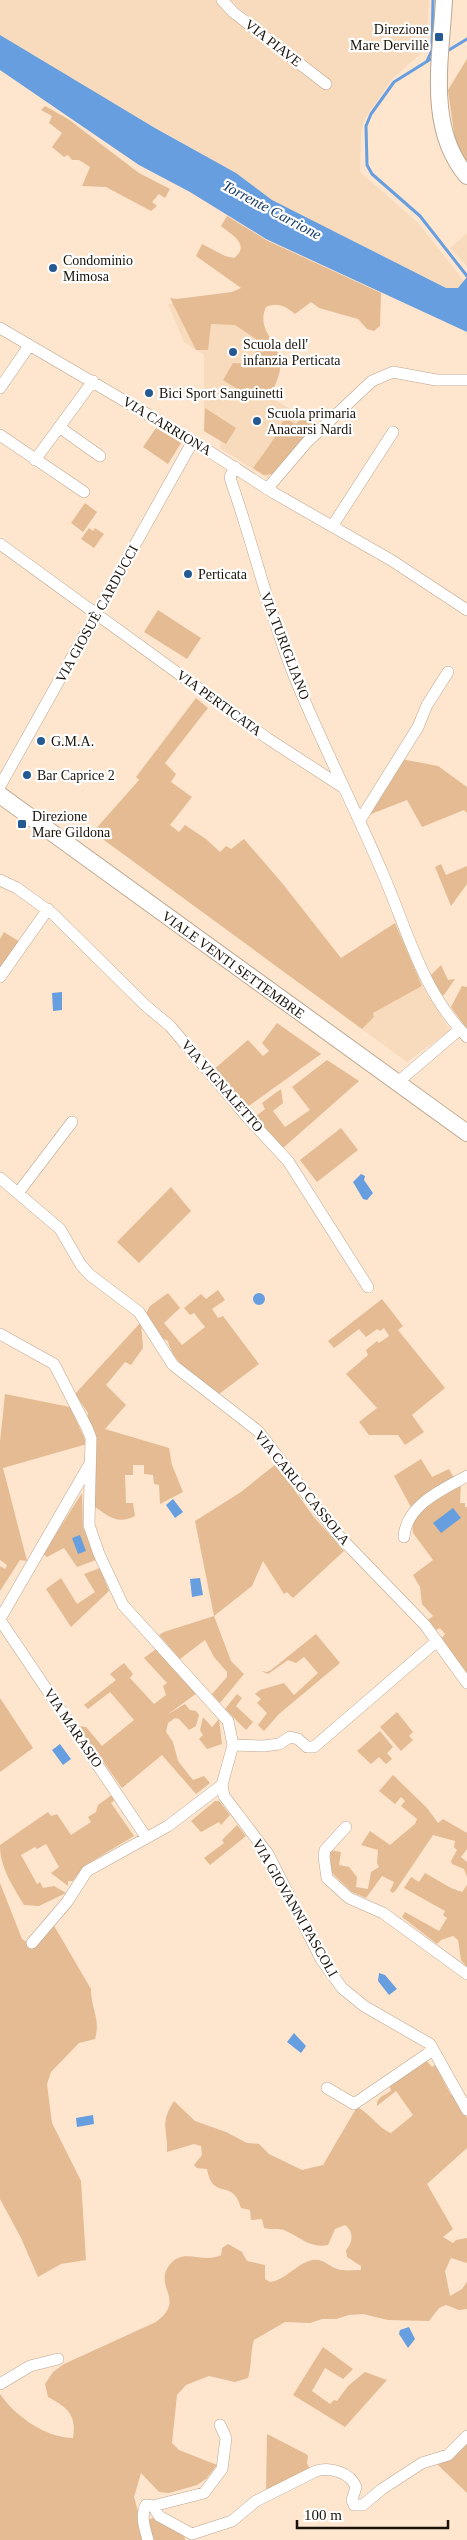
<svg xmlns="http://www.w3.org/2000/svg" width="467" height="2540" viewBox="0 0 467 2540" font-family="Georgia,serif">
	<rect width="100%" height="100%" fill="#fee5ce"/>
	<path fill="#f8dabc" d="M0,0h215l12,12 37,17 -34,-29h199l-3,49 -34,30 -28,41 -3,14 -1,38 58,51 46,58 -6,7h-12l-174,-88 -36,-27 -143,-81 -93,-57z
		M467,233v33l-17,-18z
		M249,301l21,63 -17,23 63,37 -49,54 -47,-30 1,-6 -17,-11v-76l-20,-13 -16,-38z
		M422,986l28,44 -43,32 -45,-33 12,-12 -1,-4z"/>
	<path fill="#e4bb92" d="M467,59v104l-12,-23 -7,-50z
		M45,106l23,13 71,54 31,16 -5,9 -6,-4 -7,8 5,4 -6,5 -45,-24 -24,-1 8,-19 -11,-7h-7l-4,-5 -4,2 -12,-10 10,-14 -13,-10 3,-7 -11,-6z
		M227,216l39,24 115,53 -1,33 -6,5 -7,-2 -9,-10 -39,-11 -8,-6 -16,12c-10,-8 -17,-12 -29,-7 -10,23 11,32 14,54 2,11 -5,24 -9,34l-7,1 -5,-4 -4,8 -32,-20 10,-17 21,1 2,-25 -21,-14 -24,-1 -3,26h-12l-26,-52 7,1 55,-7 9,-4 -45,-32 6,-12 23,12 9,2c17,-13 -2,-23 -13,-32z
		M205,408l31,20 -10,16 -22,-13z
		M304,417l12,7 -44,50 -8,1 -11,-7c8,-11 26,-34 29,-46l5,-2 9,4z
		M156,428l25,15 -13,21 -25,-17z
		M85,503l12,9 -14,20 -12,-9z
		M89,528l4,3 2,-3 9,6 -10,14 -13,-9z
		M158,610l43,28 -14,21 -43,-27z
		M196,698l12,10 -43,55 11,11 -5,8 21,15 -22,28 9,7 6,-7 21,14 14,13 6,-6 5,3 13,-10 38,44 59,75 54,-35 27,63 -49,27 1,4 -12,12 -269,-197 46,-52 -3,-3z
		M401,759l37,7 29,21v26l-3,-3 -42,17 -15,-27 -41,16z
		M441,864l5,11 21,-9v18l-16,22 -16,-39z
		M4,932l16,10 -20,28v-31z
		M441,965l7,15 7,-1 -11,16h-2l-14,-17z
		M462,986l5,1v42l-16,-22z
		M277,1023l44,31 -75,54 -34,-37 36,-31 15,16 6,-5 -7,-8z
		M327,1060l32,21 -76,67 -28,-31 10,-8 -3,-6 19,-14 2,14 -10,8 12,16 25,-17 -18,-23z
		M341,1128l17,22 -41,32 -17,-22z
		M171,1187l20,24 -52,52 -22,-21z
		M218,1290l7,10 -13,9 6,9 5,-2 36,48 -40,30c-17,-13 -47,-30 -51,-53l-9,-4 -14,-22 5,-9 18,-13 12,15 -16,15 18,22 23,-18 -11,-14 -4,2 -6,-7 17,-14 5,5z
		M382,1299l21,27 -5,4 47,58 -33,27 12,17 -19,13 -7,-10h-29l-10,-13 18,-14 -31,-34 22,-19 -2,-5 11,-9 2,2 10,-7 -5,-8 -4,3 -3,-2 -11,8 -7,-8 -25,19 -6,-7z
		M141,1322l2,26 -12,17 -6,-3 -19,23 20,20 -21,24 64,19 3,17 11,27 -23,12 -1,-19 -5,-1 -1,-9 -9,-1v-9h-11v10h-8l1,28h7l2,13c-18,9 -27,0 -41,-10l3,-62 -4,-17 -6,-10 1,-4 -13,-19z
		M5,1394l65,13 17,37 -84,24 24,93 -7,-1 -20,31v-25l5,3 2,-4 -7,-5v-118z
		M421,1459l11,18 17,-8 5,9 -42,31 -18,-33z
		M276,1464l37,52 31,35 -51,47 -6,-6 -3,2 -21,-33 -11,25 -38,30 17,45 13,13 -24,29 -8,-9 15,-17v-5l-13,-15 -9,-17 -25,19 -21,-24 5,-3 50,-16 -19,-95 46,-29z
		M461,1482l-1,21h5v4h2v167l-25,-36 3,-4 -5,-6 -4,2 -8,-10 5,-4 -11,-12 -2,-17 -7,-12 20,-15 -20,-27 -1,-10 17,-21z
		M82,1493l1,34 13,33 -19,7 -13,-19 -17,9 -4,-3z
		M100,1568l9,23 -38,36 -25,-38 15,-11 16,26 18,-12 -11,-18z
		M316,1634l24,29 -61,51 -15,17 -6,-6 9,-12 -10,-10 4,-4 -6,-5 5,-4 24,-7 10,12 24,-22 -14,-16 -8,6 -8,-3 -20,14 -7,-3 6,1 4,-2z
		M156,1649l41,44 -30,22 18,-11 5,6 6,1 3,4 -3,11 -7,4 -10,-11 -4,-1 -7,5 -2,9 7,10 5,19 15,19 11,-4 6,7 -14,11 -34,-39 -40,33 -44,-62 8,1 16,19 32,-26 -24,-28 -22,17 -4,-4 32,-25 -6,-6 14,-11 9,11 -3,4 24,26 12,-9 -3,-9 4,-3 -23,-25z
		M237,1694l5,4 -6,8 17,16 -7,8 -21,-21z
		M0,1698l33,50 -33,24z
		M397,1712l16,20 -4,4 4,4 -12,11 -21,-24z
		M203,1717l9,10 7,-8 3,25 -15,5 -8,-10 4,-4 -3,-5z
		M380,1731l13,16 -6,6 5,6 -6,5 -7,-7 -8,7 -14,-13z
		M393,1775l34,33 11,15 5,-4 24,14v16l-6,8 6,5v15l-3,-8 -12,-5 -1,-3 6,-11 -3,-3 1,-6 -22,-6 -37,55 -3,3 -3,-2 4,-9 -12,-6 -16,22 -14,-6 -21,-20 -1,-22 11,2 -2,13 10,2 8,10 -1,10 12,2 3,-17 8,-5 -2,-4 1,-13 -17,-5 9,-14 20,14 25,-21 2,-5 -16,-13 4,-5 -4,-4 -6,7 -16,-13z
		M113,1794l4,4 -6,5 23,33 -50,30 -11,15h-5v5l-17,-13 8,-6 -13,-23 -9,5 -2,-2 -14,8 16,29 3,-2 3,6 11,-2 12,7 -27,13 -15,-1c-11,-19 -24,-37 -24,-60l48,-33 3,4 6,-2 14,21 20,-13 -3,-5 8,-5 2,-7z
		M215,1801h4l11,14 -9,10 -2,-3 -18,10 -10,-11z
		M237,1825l9,11 -36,29 -6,-7 20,-15 -2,-3z
		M425,1873l26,15 11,4 5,-7v82l-6,-7 -3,-20 -5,-4 -12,4 -4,4 -35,-27 3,-5 34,19 8,-13 -4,-3 2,-4 -41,-23 7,-11 8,5z
		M0,1883l22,56 13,9 18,-24 38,65c0,21 10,30 4,50l-16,4 -28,29 -4,12 5,39 29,58 5,79 -25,4 -23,13 -17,-39 -21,-39z
		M425,2059l7,8 3,-2 16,30 3,-1 13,24v30l-40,36 26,45 -10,8 10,6 3,-3 11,-2v25l-16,-5 -6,13 5,25 12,-7 5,-7v27l-8,1 -13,-5 -7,3 -10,13 -41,-1 -25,-6 -14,1 -13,4h-14l-12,4 -25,-1 -31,18c-4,13 -2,25 -6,38l-13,4 -26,-6 -23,9 -9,10 -5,48 7,7 38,15 -11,14 -9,6 -28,8 -10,-1 -18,-19 -7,24 7,25 18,-6 24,13 2,11h-185v-146c15,22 46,44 73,44 4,-23 -6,-31 -25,-41l-3,-13 8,-12 11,-8 92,-42c30,-22 -1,-34 12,-55 14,-22 35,-2 53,-12l1,-7 6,-4 14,8 5,9 18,4v14l5,3c16,-2 26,-18 42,-22 12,-2 18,8 29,10 7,1 14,0 20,0v-4l-14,-9 -1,-7c7,-7 8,-19 -1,-25l-10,4 -7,16c-18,4 -29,-9 -44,-15 -7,-2 -14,0 -20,-2l-2,-9 -11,1 -1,-10 -9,-2c-8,-31 -28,-6 -34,-39l-10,-1 -3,-3 8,-10 -1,-9 -7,-2 -27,8c1,-25 -8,-27 7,-51l21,20 31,11 21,11 12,1 10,10 33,16 21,-5 34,-58c14,7 22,22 34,26l22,-18 -17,-24 -19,15c-1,-9 8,-11 14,-15l-2,-7z
		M323,2347l30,22 -10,10 -18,-11 -13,23 18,13 4,-4 3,1 11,-15 17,-14 22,8 -42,47 -52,-32z
		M467,2432v61l-29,-28v-6z
		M267,2434l39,20 2,2 -1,8 4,5 -45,24z"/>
	<path fill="#669edf" d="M0,35l155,93 81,45 36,27 174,88h12l9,-11v55l-201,-93 -76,-47 -51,-27 -139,-95z
		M62,992v18l-9,1 -1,-18z
		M361,1174l4,2 -1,4 9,13 -6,7 -4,-1 -10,-17z
		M253 1299a6 6 0 1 1 12 0a6 6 0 1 1-12 0Z
		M173,1499l10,13 -8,6 -9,-13z
		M453,1508l8,10 -20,15 -8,-10z
		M80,1535l6,16 -8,3 -6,-16z
		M200,1578l3,17 -11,2 -2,-18z
		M60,1744l11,15 -8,6 -11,-15z
		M379,1973l6,2 12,14 -8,6 -11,-14z
		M294,2033l12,13 -5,7 -14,-11z
		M93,2115l1,9 -17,3 -1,-9z
		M409,2327l6,12 -7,9 -9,-14 1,-4z"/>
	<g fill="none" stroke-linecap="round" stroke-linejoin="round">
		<path stroke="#669edf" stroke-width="3" d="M444,53l23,-14
			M434,57l-40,25 -23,32 -5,12 1,39 5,9 48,42 47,60
			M427,61l5,-11 1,-50"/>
		<g stroke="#bda68f" stroke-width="12">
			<path id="minor" d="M222,0l11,12 93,72
				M0,328l193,113 81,52 117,67 76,50
				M0,388l29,-42
				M59,427l41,29
				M0,435l84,57
				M35,460l58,-79
				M235,467l-5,10 1,4c23,65 38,133 64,197 27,66 60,130 88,196 25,58 39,117 84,163
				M267,489l40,-47 65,-61 21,-9 43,8h31
				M333,525l60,-93
				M0,544l267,194 77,50
				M0,786l193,-345
				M360,820l58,-93 9,-22 21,-33
				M0,880l17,8 36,26 92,91 25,21 78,92 40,43 80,126
				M0,977l48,-68
				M398,1082l62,-53
				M0,1178l60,51 21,36 9,10 49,37 34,53 85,66 79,103 88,91 42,58
				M18,1193l54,-71
				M0,1334l54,30 33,64 4,10 -2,87 10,29 24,51 105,116 5,24 -11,40 2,11 44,58 53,105 21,29 22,18 66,38 37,66
				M404,1537c2,-32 39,-48 63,-61
				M0,1619l89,-154
				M0,1620l146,217
				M233,1745l31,1 15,-2 11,-7 8,2 9,8h7l123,-106
				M346,1827l-21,23 -1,7 3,21 22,20 34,15 84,61
				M32,1943l35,-41 20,-31 81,-45 54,-41
				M327,2088l27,16 79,-54
				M0,2384l30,-18 28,-7
				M220,2425l6,13 -4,31 -18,24 -51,13 6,10 33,18 40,-13 24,-20 60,-30c14,-4 34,1 40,16l-4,13 2,5h9l19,-16 40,-26 26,-8 19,-19
				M148,2540c-3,-11 -8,-24 -2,-35l7,1"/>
		</g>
		<g stroke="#bda68f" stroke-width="18">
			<path id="secondary" d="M444,0c-3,58 -18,128 23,176
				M0,795l467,338"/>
		</g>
		<use href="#minor" stroke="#fff" stroke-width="11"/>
		<use href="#secondary" stroke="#fff" stroke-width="16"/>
	</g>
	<g fill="#255992" stroke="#fff" stroke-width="2">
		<rect x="434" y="32" width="10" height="10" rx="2.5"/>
		<circle cx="53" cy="268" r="5"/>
		<circle cx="233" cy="352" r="5"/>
		<circle cx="149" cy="393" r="5"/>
		<circle cx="257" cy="421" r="5"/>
		<circle cx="188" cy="574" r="5"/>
		<circle cx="41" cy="741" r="5"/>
		<circle cx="27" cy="775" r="5"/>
		<rect x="17" y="819" width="10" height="10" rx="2.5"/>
	</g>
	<g text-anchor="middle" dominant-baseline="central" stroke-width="4.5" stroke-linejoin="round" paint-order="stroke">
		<g font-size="14" fill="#1a120a" stroke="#fff" text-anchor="start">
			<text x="429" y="29" text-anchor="end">Direzione<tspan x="429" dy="16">Mare Dervillè</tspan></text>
			<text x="63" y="260">Condominio<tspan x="63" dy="16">Mimosa</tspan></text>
			<text x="243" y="344">Scuola dell'<tspan x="243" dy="16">infanzia Perticata</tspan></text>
			<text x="159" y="393">Bici Sport Sanguinetti</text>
			<text x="267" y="413">Scuola primaria<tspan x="267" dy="16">Anacarsi Nardi</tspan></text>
			<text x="198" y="574">Perticata</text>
			<text x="51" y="741">G.M.A.</text>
			<text x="37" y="775">Bar Caprice 2</text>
			<text x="32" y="816">Direzione<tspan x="32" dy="16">Mare Gildona</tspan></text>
		</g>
		<g font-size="14" fill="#1a120a" stroke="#fff">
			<text transform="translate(273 43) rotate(38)">VIA PIAVE</text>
			<text transform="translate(167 426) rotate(31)">VIA CARRIONA</text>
			<text transform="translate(97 614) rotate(-61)">VIA GIOSUÈ CARDUCCI</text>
			<text transform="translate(285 646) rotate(69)">VIA TURIGLIANO</text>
			<text transform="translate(219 703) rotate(36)">VIA PERTICATA</text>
			<text transform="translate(233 965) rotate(36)">VIALE VENTI SETTEMBRE</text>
			<text transform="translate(222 1086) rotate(49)">VIA VIGNALETTO</text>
			<text transform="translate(302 1488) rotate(51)">VIA CARLO CASSOLA</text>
			<text transform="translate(73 1728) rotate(56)">VIA MARASIO</text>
			<text transform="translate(295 1908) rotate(60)">VIA GIOVANNI PASCOLI</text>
		</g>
		<g font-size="15" font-style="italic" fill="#133a65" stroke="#fff">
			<text transform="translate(272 210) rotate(28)">Torrente Carrione</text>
		</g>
	</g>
	<path d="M297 2520v8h151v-8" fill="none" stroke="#1a120a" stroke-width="2.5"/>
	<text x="304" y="2520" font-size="15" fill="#1a120a" stroke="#ffffff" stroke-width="4" paint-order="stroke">100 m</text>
</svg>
